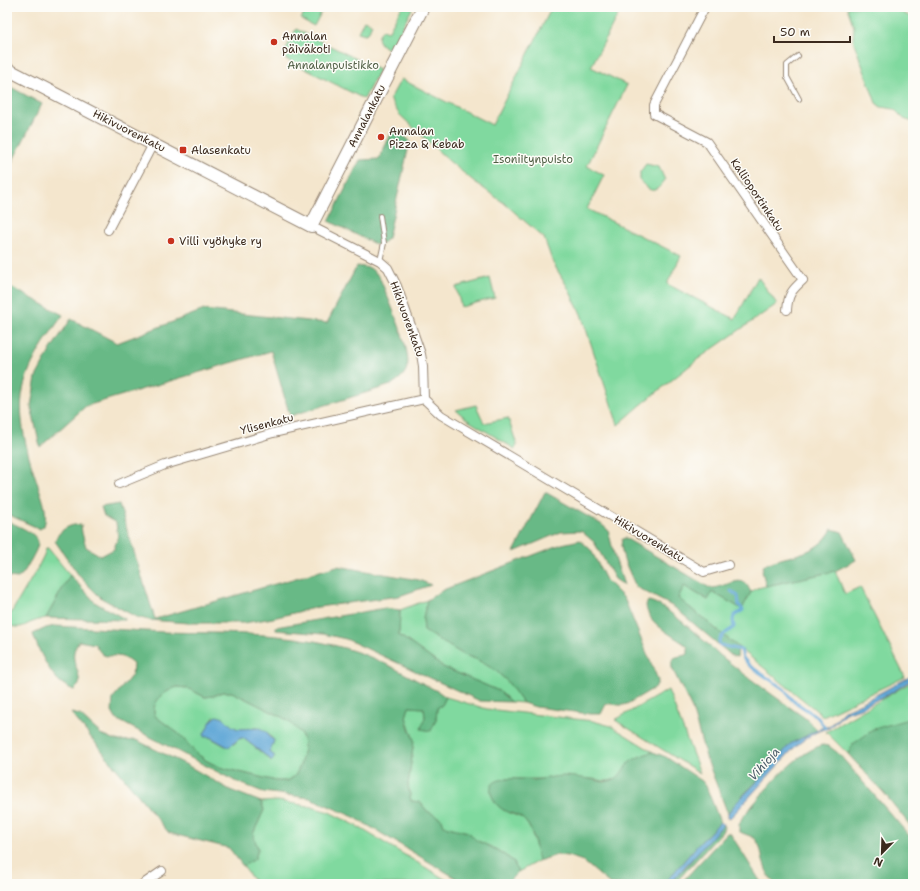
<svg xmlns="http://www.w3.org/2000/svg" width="920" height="891" viewBox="0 0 920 891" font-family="'Shantell Sans',sans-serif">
	<rect width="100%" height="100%" fill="#fdfcf7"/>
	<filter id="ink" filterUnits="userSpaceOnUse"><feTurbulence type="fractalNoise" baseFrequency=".025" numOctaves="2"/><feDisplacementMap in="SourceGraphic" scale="8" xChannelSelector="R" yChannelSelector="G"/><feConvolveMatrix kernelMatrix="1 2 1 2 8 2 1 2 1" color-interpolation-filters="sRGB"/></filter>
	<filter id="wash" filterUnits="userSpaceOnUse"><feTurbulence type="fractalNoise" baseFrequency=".012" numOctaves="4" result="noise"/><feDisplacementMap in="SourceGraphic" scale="16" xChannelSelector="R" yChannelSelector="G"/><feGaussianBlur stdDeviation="0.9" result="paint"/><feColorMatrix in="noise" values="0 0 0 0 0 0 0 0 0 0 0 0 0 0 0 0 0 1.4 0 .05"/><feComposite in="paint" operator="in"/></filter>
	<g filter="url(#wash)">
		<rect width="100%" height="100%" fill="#f4e6cd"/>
		<path fill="#80d99f" stroke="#5e825e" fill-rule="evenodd" d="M308,7h16l-10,19 -13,-7z
			M402,7h11l-22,42c-10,-1 -18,-12 -8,-19l5,2z
			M552,7h70l-31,60 36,18 -40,81 17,9 -17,34 94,47 -14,28 68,35 23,-42 19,27 -79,55 -57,46 -23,20 -37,-111 -14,-28 -14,-23 -9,-25 -40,-35 -28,-20 -27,-22 -50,-47 -9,-15 11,-20 91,46z
			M847,7h44l22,11v104l-9,-3 -10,-10 -13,-2 -5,-4 -23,-63 1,-13z
			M364,20l8,4 -4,9 -3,1 -7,-2z
			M296,29l83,41 -15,29 -82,-42z
			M646,164l13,3 6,13c-10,14 -14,13 -25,1v-9z
			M490,278l5,20 -34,9 -5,-20z
			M476,405l8,18 24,-5 9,27 -2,4 -46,-28 -13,-11z
			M46,548h2l22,27 -24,43c-5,1 -11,3 -16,5 -8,4 -12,6 -22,2l-1,-5 30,-51 7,-14z
			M835,571l10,23 15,-7 45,90 -82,39 -145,-118 6,-12 24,14 4,-8 30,17 9,-17 6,-4z
			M427,600l-4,18 1,13 40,24 12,4 19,11 12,11 16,22 -12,-1 -12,-11 -56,-24 -44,-32 1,-25z
			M913,681v38h-5l-55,25 -5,10 -22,-22z
			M177,687l10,1 18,9 8,-1 9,-4h10l50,25 8,5 11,12 3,8v7l-4,17 -5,10 -7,5h-12l-57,-14 -12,-6 -11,-8 -17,-19 -24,-18c-5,-14 10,-25 22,-29zM214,717l10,1 8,8 6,3 19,-1 6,2 11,10c-1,5 -3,8 -5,12l5,6 -2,3 -29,-23 -4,1 -5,5 -9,2 -21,-12z
			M668,690l32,83 -85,-53z
			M446,697l41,12 106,12 18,5 42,26c-9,3 -18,6 -25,13 -4,3 -5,8 -8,11 -7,7 -18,5 -27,3h-90l-12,13c3,10 10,19 21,22 4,2 8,2 11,5 10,8 13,30 15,42l-20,11 -5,-11 -16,-11 -21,-10 -8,-8 -24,-6 -2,-7 -15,-8 -7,-9 -9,-1 -3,-16 6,-45 -8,-23 3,-10 15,1 1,9 -3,12 14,-9 1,-12 5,-3z
			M278,801l30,5 21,6 26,13 98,59h-197l-13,-18 12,-7 3,-10 -5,-15 11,-24 -3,-8z"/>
		<path fill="#68b986" stroke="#527252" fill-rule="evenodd" d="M7,85l35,19 -35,68z
			M394,127l16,14 -22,97 -9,8 -50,-25 31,-61 19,-1z
			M357,266l13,2 9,8c7,18 34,76 28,91 -2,9 -9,13 -16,18l-101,31 -19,-65 -185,55 -46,41 -9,-41 5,-29 15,-28 20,-30 46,24 87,-33 123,13z
			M7,285l56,30c-17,24 -37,51 -41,81 -3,29 6,59 15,86 4,13 12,30 7,44l-4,3 -33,-15z
			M545,492l56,32 7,6 7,28 9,27 -9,-6 -21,-37 -13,-11 -20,1 -47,20z
			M119,504l36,115 182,-53 82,14 12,5 -32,11 -81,11 -45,11 -29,5h-56l-39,-3 -13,-3 -35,-19 -21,-21 -25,-36c3,-10 15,-18 26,-16l1,8 4,14 15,9 13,-7 4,-12 -2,-14 -12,-7 -3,-9z
			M7,521c7,3 30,12 31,21 0,6 -4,12 -7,18 -4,6 -6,13 -13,18l-11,-1z
			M832,529l10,3 14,28 -21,11 -69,15 -4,-15 2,-6c26,-12 53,-8 68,-36z
			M625,538l85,50c9,1 27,-10 34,-6 3,2 5,7 7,10l-9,17 -30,-17 -4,8 -24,-14 -6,12 60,49 -1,10 -5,-1 -58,-49 -38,-20 -12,-27 -3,-14 1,-7z
			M580,540l11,10 15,30 18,18 34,82 -2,7 -29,17c-7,3 -13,-1 -21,0l-5,10h-11l-54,-7 -13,-4 -16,-22 -12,-11 -19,-11 -12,-4 -40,-24 -1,-13 4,-18 16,-10 119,-46z
			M70,575l26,28 29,16v1l-79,-2z
			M648,601c16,1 59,43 73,55 27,22 56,42 84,62l13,12 -28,14 -26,31 -18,17 -18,21 -2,-4 -20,-52 -14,-48 -20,-41c-2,-14 7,-10 16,-14v-6l-1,-2c-14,-11 -40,-22 -41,-41z
			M385,608l15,2 -1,25 44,32 56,24 12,11 -31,-1 -134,-62 -23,-5 -47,-4v-3z
			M55,626c37,2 73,4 109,6 65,2 132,-1 193,20 29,10 55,26 82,40l7,5 -4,8 -5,3 -1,12 -5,11 -10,-2 4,-12 -1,-9 -15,-1 -3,10 3,11 5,12 -6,45 3,16 9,1 7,9 15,8 2,7 24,6 8,8 21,10 16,11 5,11 -12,12h-40l-112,-67 -44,-19 -47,-6 -28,-11 -102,-53 -17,-9 -4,-7 1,-14 19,-23 1,-11c-3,-2 -7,-6 -11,-7 -16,-4 -17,5 -27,-13l-16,-3c-13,19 2,25 0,44l-5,5c-5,-2 -10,-5 -14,-8 -11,-9 -23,-35 -27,-48l13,-6zM177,687l10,1 18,9 8,-1 9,-4h10l50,25 8,5 11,12 3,8v7l-4,17 -5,10 -7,5h-12l-57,-14 -12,-6 -11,-8 -17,-19 -24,-18c-5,-14 10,-25 22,-29z
			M71,713l9,2 23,21 17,5 16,-1 51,25 43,25 31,12 3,8 -11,24 5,15 -3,10 -12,7 -14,-18 -60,-15z
			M908,719h5v110l-29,-36 -36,-39 5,-10 21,-15z
			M822,745l7,1 9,7 75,87v44h-138c-5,-6 -9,-13 -11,-20 -3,-8 -2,-17 -8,-24 -4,-5 -12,-5 -17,-9v-6l3,-7c21,-25 49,-62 80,-73z
			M653,752l13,5 36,24 4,5 14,36 -25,26 -31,36h-54l-27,-23 -15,-5 -11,-1 -19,6c-2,-13 -4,-31 -13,-40 -10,-11 -25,-5 -33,-25 -9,-24 31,-16 42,-16 10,-1 20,-4 30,-4 14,1 27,3 40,6 19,-3 14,-9 26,-20 7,-5 15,-8 23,-10z
			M723,825l1,2 -2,5 -48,52h-5l17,-17 13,-16z
			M727,833h3l32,51h-82z"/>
		<path fill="#61a7d7" stroke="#4e687a" d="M913,675v4l-22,14 -31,15 -15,5 -16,15c-11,1 -28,13 -36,21l-59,65 -4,4 -2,-1v-4l8,-10 28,-28 26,-31 33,-17h5l17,-17 18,-8z
			M217,716l7,2 8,8 6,3 22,-1 8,5 1,4 5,3c-1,5 -3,8 -5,12l6,4 -3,5 -1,1 -1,-3 -27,-21c-6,0 -9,7 -15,9l-18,-10h-6v-3l7,-13z
			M720,822l3,2 -1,2 -53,58h-5l31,-36z"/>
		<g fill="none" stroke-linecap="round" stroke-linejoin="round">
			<path stroke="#61a7d7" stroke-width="3" d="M731,591l7,5 1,9 4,5 -9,6 -1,4 1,7c-6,6 -10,4 -15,14l1,4 21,5 2,8 7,8 34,23 8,11 21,14 5,4 7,10"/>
		</g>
	</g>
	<g filter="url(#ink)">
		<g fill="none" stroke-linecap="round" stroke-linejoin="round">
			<g stroke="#988876" stroke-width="6">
				<path id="lane" d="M798,56l-11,9v12l12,22
					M380,261l4,-18 -4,-27"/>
			</g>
			<g stroke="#988876" stroke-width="10">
				<path id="street" d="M705,7l-51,98v9l53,28 96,138c-11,10 -15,14 -16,30
					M311,226l69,35 8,7 9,18 24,68 2,12 1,33 17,16 263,157 24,-7
					M108,230l45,-86
					M119,484l46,-19 108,-32 151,-34
					M143,884l19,-13"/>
			</g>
			<g stroke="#988876" stroke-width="14">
				<path id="secondary" d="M7,69l304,157 112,-219"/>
			</g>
			<use href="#lane" stroke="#fff" stroke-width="4"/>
			<use href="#street" stroke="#fff" stroke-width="8"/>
			<use href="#secondary" stroke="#fff" stroke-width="12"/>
		</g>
	</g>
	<g fill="#c8321e" stroke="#fdfcf7" stroke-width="1.5">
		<circle cx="274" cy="42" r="4"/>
		<circle cx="381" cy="137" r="4"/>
		<rect x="179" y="146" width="8" height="8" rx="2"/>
		<circle cx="171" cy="241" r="4"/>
	</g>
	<g text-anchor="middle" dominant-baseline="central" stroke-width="3" stroke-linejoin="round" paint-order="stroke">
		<g font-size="11" fill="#3b2a1e" stroke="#fdfcf7" text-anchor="start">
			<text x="282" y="36">Annalan<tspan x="282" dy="13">päiväkoti</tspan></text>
			<text x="389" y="131">Annalan<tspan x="389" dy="13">Pizza &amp; Kebab</tspan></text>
			<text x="191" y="150">Alasenkatu</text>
			<text x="179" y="241">Villi vyöhyke ry</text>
		</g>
		<g font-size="11" fill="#505f45" stroke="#fdfcf7">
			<text x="333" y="65">Annalanpuistikko</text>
			<text x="533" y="159">Isoniitynpuisto</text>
		</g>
		<g font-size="11" fill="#3b2a1e" stroke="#fdfcf7">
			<text transform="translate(367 116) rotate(-63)">Annalankatu</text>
			<text transform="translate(129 131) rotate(27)">Hikivuorenkatu</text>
			<text transform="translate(757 195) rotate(56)">Kallioportinkatu</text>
			<text transform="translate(407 319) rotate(70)">Hikivuorenkatu</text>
			<text transform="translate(267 424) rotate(-15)">Ylisenkatu</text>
			<text transform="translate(649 539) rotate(31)">Hikivuorenkatu</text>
		</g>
		<g font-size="12" font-style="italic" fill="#4a5c68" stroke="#fdfcf7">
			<text transform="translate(764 764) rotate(-48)">Vihioja</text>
		</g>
	</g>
	<rect width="920" height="891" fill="none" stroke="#fdfcf7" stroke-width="24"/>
	<g transform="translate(882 853) rotate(203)" stroke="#fdfcf7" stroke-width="3" paint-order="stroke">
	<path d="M0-3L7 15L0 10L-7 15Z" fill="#3b2a1e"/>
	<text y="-6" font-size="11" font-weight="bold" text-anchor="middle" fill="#3b2a1e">N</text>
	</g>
	<path d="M774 36v6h76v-6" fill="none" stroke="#3b2a1e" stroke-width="2"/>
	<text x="780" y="36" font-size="12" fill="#3b2a1e" stroke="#fdfcf7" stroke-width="3" paint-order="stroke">50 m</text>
</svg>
